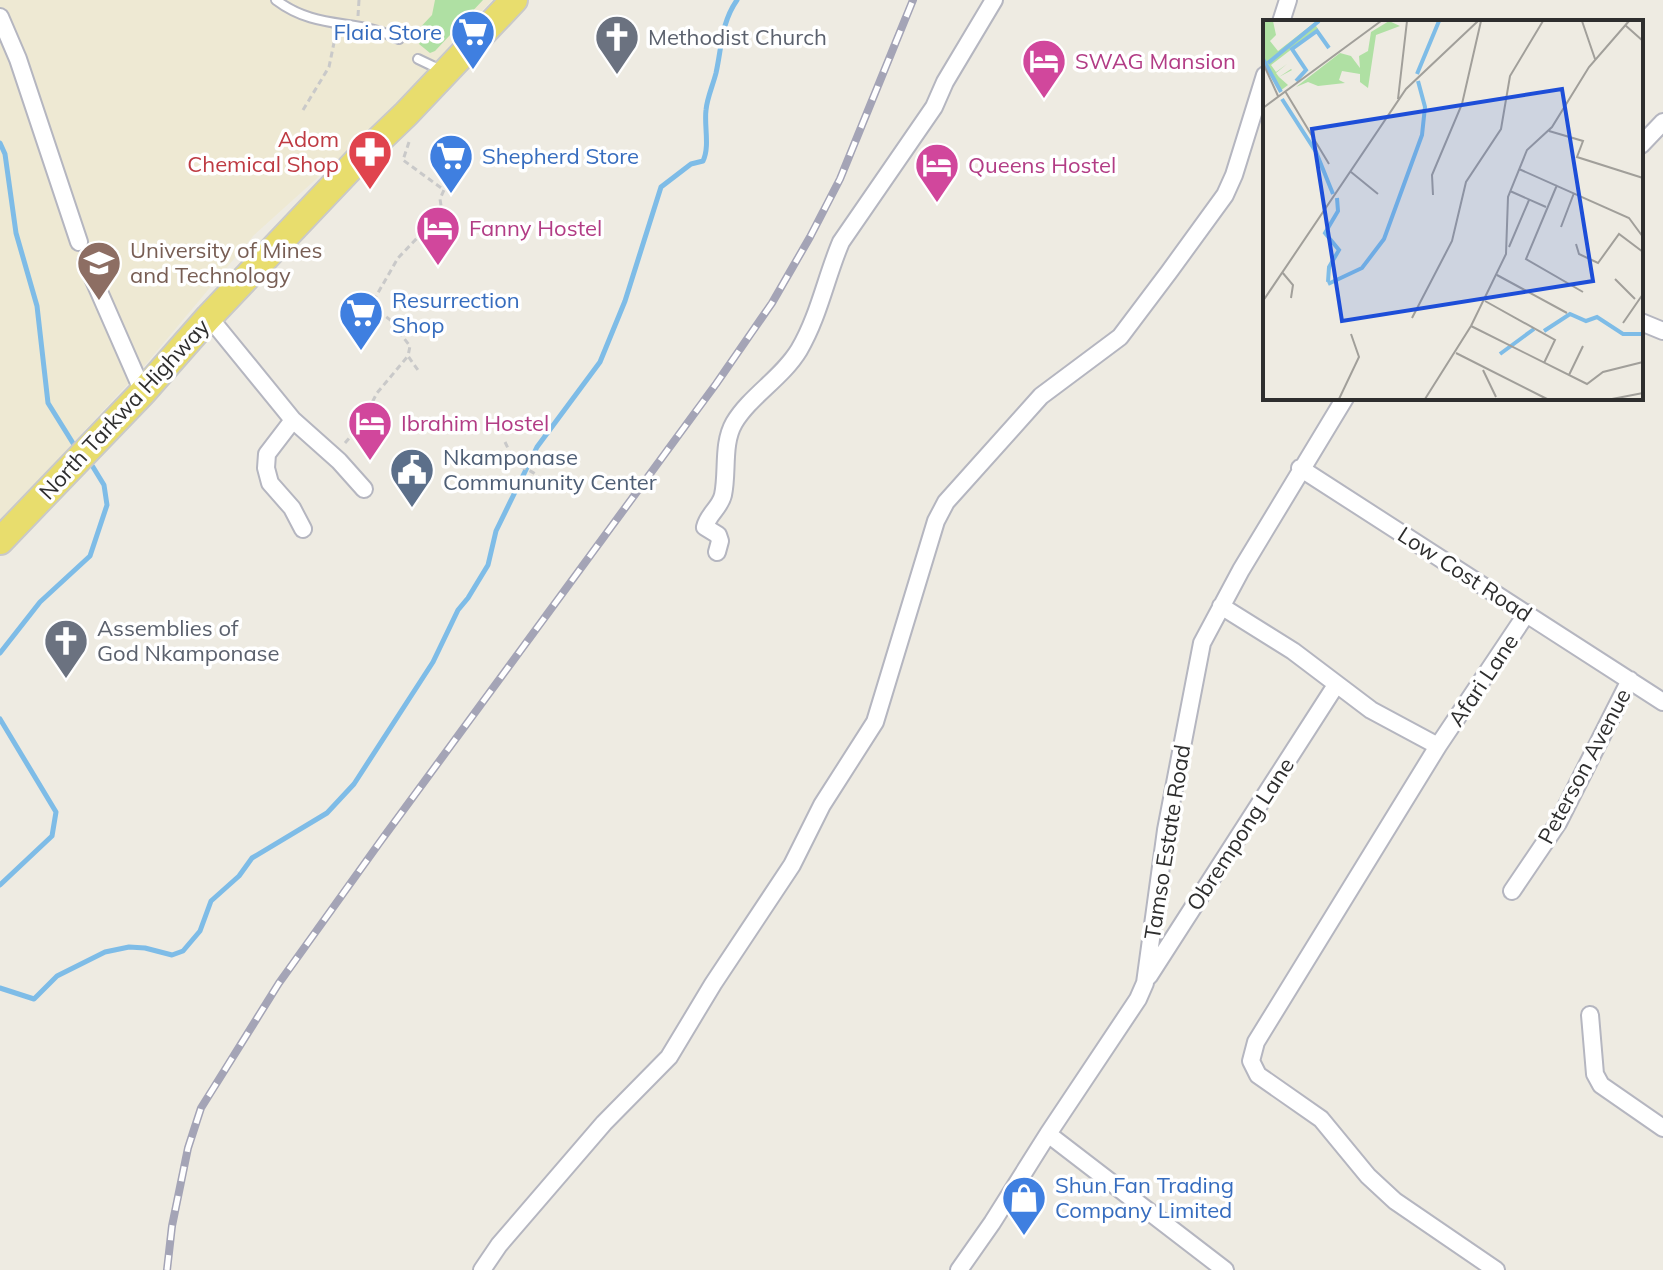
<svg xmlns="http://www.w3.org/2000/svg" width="1663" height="1270" viewBox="0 0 1663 1270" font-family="Mulish,sans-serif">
	<rect width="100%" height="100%" fill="#eeebe2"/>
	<path fill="#eee9d3" d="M0,0h492l-107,117 -131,118 -113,135 -141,151z"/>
	<path fill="#afe0a3" d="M435,0h48l-48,51 -5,2 -11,-9 3,-5 -8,-5 18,-19z"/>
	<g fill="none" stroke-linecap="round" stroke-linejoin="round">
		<path stroke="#7ebce7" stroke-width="5" d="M0,143l5,11 11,79 21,73 11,97 28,45
			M0,653l40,-51 50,-46 17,-51 -3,-20 -11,-18
			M0,719l56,93 -4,24 -52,49
			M0,988l34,11 23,-23 48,-24 24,-5 16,1 27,7 11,-4 17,-20 11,-30 28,-25 13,-18 75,-45 27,-29 79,-122 25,-52 10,-12 20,-33 8,-34 41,-84 63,-85 25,-61 36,-114 30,-23 12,-3c7,-15 1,-35 3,-51 1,-12 7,-25 10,-37 6,-27 5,-50 21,-73"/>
		<g stroke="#b5b6c0" stroke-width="12">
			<path id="lane" d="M276,0c41,31 80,18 123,39
				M418,59l23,11"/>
		</g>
		<g stroke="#b5b6c0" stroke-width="20">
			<path id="street" d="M0,17l18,42 61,183
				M1281,22l7,-22
				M1641,145l22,-23
				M86,262l57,130
				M209,317l84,103 46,41 25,28
				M1641,322l22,9
				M293,420l-26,34 -1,14 4,15 22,25 11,21
				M1300,468l363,234
				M717,552l3,-11 -2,-6 -13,-8c3,-13 15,-19 18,-32 5,-23 -1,-51 11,-72 16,-27 48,-45 65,-73 20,-34 27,-73 42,-108l93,-135 11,-25 49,-82
				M1221,606l72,45 78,59 67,36
				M1512,891l46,-68 72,-143
				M1149,976l187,-291
				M1590,1015l5,59 6,11 62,43
				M1048,1134l177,136
				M482,1270l17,-25 105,-122 65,-66 44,-73 79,-119 30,-60 53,-83 61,-201 10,-19 95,-106 79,-59 49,-65 56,-77 9,-20 31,-100
				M959,1270l33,-47 56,-89 90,-135 7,-16 21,-153 36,-187 39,-73 104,-172
				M1496,1270l-101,-69 -27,-25 -47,-57 -63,-44 -7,-14 5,-19 182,-296 89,-133"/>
		</g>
		<g stroke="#c9c9c9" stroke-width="30">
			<path id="primary" d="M0,541l143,-149 66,-75 148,-156 49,-47 108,-114"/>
		</g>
		<path stroke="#c9c9c9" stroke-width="3" stroke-dasharray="6 4" stroke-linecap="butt" d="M358,16l1,-16
			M303,110l26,-43 7,-34
			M409,142l-6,18 41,30 -4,9 2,13 -44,46 -27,47 27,21 1,6 11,14 -2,10 12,17
			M505,442l11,23c15,6 24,8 28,24
			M345,443l16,-19 16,-31 31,-37"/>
		<use href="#lane" stroke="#fff" stroke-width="8"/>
		<use href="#street" stroke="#fff" stroke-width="16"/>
		<use href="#primary" stroke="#e8dd6d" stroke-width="26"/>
		<g stroke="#a4a4b6" stroke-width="8">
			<path id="rail" d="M167,1270l5,-44 16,-78 13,-40 25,-40 53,-85 101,-141 336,-458 56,-81 38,-66 30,-58 73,-179"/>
		</g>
		<use href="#rail" stroke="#fff" stroke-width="5" stroke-dasharray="15" stroke-linecap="butt"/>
	</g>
	<defs>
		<g id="supermarket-pin" transform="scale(2.3)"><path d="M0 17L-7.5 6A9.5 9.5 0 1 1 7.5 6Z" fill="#3f7fe0" stroke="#fff"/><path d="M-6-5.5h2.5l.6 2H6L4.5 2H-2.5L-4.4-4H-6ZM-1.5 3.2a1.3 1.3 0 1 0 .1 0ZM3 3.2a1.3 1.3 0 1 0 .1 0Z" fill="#fff"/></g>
		<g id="church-pin" transform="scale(2.3)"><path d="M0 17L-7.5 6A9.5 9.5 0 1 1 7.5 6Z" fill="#6b7280" stroke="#fff"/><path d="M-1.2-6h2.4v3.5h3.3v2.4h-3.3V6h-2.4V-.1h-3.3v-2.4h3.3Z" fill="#fff"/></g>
		<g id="hotel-pin" transform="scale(2.3)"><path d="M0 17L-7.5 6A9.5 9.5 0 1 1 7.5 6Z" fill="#d1479c" stroke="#fff"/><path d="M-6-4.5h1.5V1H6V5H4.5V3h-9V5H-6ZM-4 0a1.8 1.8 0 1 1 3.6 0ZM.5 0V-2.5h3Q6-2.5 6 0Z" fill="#fff"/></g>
		<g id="pharmacy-pin" transform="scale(2.3)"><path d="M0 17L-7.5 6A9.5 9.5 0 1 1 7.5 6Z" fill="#e0444e" stroke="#fff"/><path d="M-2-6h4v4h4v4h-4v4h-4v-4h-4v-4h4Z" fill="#fff"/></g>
		<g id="university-pin" transform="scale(2.3)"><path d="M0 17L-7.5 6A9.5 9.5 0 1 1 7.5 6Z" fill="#8d6e63" stroke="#fff"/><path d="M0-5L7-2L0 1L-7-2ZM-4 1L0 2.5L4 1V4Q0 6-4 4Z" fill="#fff"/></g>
		<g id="civic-pin" transform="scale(2.3)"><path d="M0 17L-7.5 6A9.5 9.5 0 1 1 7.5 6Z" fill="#5c6f8a" stroke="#fff"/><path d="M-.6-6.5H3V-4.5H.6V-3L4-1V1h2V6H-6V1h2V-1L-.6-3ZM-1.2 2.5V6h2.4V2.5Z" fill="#fff"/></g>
		<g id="shop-pin" transform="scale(2.3)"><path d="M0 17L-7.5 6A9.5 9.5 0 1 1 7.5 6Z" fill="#3f7fe0" stroke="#fff"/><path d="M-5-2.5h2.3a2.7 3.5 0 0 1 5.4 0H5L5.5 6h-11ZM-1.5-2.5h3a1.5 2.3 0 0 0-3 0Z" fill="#fff"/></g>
	</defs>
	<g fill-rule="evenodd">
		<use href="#supermarket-pin" x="473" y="32"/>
		<use href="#church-pin" x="617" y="37"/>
		<use href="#hotel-pin" x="1044" y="61"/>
		<use href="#pharmacy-pin" x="370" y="152"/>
		<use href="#supermarket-pin" x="451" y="156"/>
		<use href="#hotel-pin" x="937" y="165"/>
		<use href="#hotel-pin" x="438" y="228"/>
		<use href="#university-pin" x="99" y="263"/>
		<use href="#supermarket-pin" x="361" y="313"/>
		<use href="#hotel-pin" x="370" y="423"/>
		<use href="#civic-pin" x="412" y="470"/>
		<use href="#church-pin" x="66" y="641"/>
		<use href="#shop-pin" x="1024" y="1198"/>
	</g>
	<g text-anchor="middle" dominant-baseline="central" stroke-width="7" stroke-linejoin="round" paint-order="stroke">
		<g font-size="22" fill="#366cbe" stroke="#fff" text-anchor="start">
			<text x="442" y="32" text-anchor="end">Flaia Store</text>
			<text x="482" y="156">Shepherd Store</text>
			<text x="392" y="300">Resurrection<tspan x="392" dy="25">Shop</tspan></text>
			<text x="1055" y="1185">Shun Fan Trading<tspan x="1055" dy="25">Company Limited</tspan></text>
		</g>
		<g font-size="22" fill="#5b616d" stroke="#fff" text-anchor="start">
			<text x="648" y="37">Methodist Church</text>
			<text x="97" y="628">Assemblies of<tspan x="97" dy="25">God Nkamponase</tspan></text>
		</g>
		<g font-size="22" fill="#b23c85" stroke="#fff" text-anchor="start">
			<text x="1075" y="61">SWAG Mansion</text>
			<text x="968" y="165">Queens Hostel</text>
			<text x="469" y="228">Fanny Hostel</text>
			<text x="401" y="423">Ibrahim Hostel</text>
		</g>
		<g font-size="22" fill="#be3a42" stroke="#fff" text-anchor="end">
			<text x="339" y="139">Adom<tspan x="339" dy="25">Chemical Shop</tspan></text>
		</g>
		<g font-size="22" fill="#785e54" stroke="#fff" text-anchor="start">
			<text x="130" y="250">University of Mines<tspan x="130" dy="25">and Technology</tspan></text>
		</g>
		<g font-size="22" fill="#2e2e2e" stroke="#fff">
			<text transform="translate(124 409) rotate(-47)">North Tarkwa Highway</text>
			<text transform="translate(1465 574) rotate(33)">Low Cost Road</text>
			<text transform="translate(1483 680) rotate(-56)">Afari Lane</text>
			<text transform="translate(1584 766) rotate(-62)">Peterson Avenue</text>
			<text transform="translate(1240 834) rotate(-57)">Obrempong Lane</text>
			<text transform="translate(1167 842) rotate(-81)">Tamso Estate Road</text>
		</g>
		<g font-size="22" fill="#4e5e75" stroke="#fff" text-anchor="start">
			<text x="443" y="457">Nkamponase<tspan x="443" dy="25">Commununity Center</tspan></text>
		</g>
	</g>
	<g transform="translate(1263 20)">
		<rect width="380" height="380" fill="#eeebe2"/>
		<path d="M0,1h10l3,14 -6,6 8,10 36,-28 4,6 -47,36 5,7 11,-8 -11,9 3,4 12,-8 1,1 -13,7 9,8 -8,6 -17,-31zM126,1l11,5 -24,9 -8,53 -8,-6v-8l-18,-3 -3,9 6,3 -27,3 -10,-4 -12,5 44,-34 11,3 9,12 -1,-12 9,-5 3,-19z" fill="#afe0a3"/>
		<path fill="none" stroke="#7ebce7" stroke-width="4" d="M0,39l18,33M5,43l51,-42M154,54l22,-53M33,61l10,-11 -14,-21 25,-18 12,17M19,79l34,53 17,42M65,262l1,-15 10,-17 -14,-17 13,-22 -1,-13M65,264l34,-16 22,-29 38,-104 3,-28 -7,-26M281,311l26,-17 16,7 11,-4 26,17h20M237,334l34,-25"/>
		<path fill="none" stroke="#a19f9a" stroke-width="2" d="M319,1l13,38M362,5l18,16M0,43l15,33M22,71l44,73M135,79l9,-78M0,88l118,-87M286,111l34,10 -6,16 66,21M256,149l110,49 14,19M88,152l27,22M294,165l-31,74 57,33M247,171l36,16M170,175l-1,-20 30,-71 19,-83M298,207l13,-34M313,224l3,10 19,9 21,-29 24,18M246,227l20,-47M19,252l11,13 -2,13M234,255l70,38M352,259l20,20M0,281l143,-212 72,-68M222,281l70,39 -11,23M149,298l40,-77 14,-59 35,-53 9,-53 33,-55M360,303l20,-29M208,306l116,58 16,-12 40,-10M193,333l91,46M220,350l13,27M306,355l14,-29M76,379l20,-42 -8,-23M162,379l46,-73 35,-72 2,-57 19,-47 25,-23 37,-60 40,-46M349,379l31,-6"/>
		<path fill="#1d4ed8" fill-opacity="0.15" stroke="#1d4ed8" stroke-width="4" d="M299,69l31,192 -251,40 -30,-192z"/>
		<rect width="380" height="380" fill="none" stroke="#2e2e2e" stroke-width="4"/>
	</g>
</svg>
